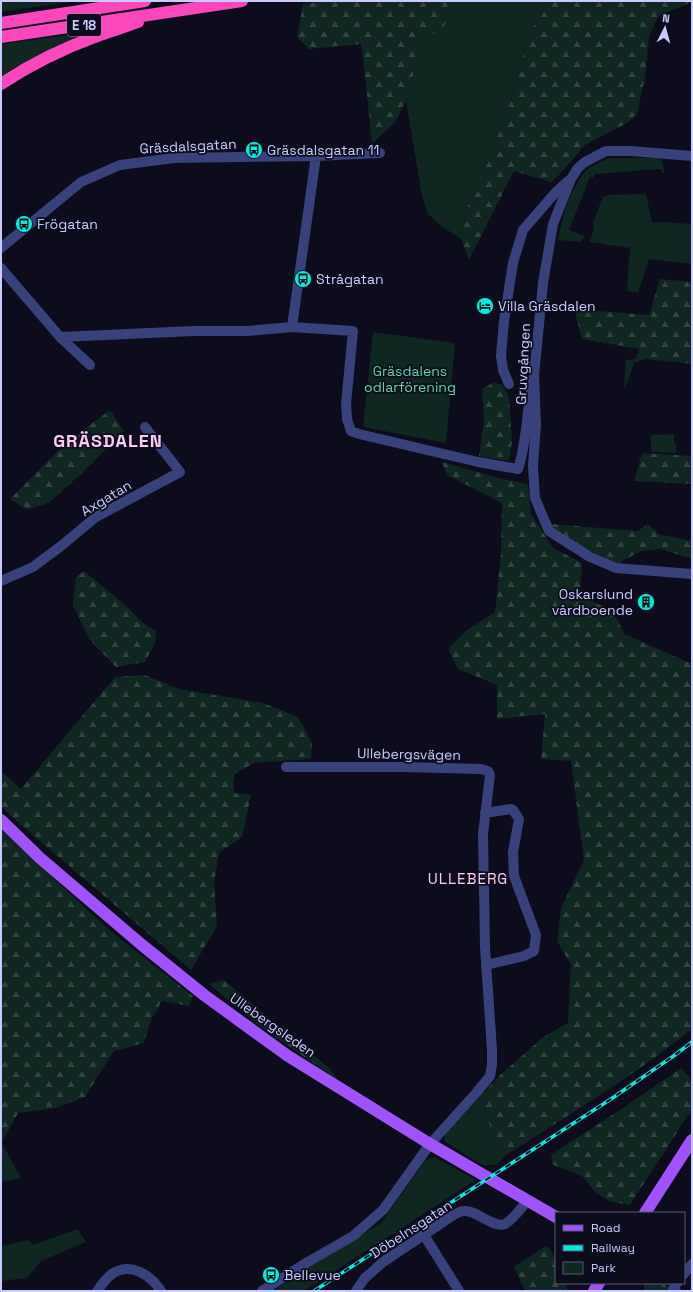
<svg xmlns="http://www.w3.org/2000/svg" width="693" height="1292" viewBox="0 0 693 1292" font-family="'Space Grotesk',sans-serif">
	<defs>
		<pattern id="forest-firs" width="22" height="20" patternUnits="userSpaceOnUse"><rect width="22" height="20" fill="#0f2621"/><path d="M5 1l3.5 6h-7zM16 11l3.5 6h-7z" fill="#314442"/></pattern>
	</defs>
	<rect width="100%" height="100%" fill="#0c0c1c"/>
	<path fill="#0f2621" d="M1,1h76l-76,11z
		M447,1h104l-21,31 -18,65 -23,63 -9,17 -12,28 -7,34 -21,-14 -12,-11 -6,-18 -16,-95 4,-8 10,-57 29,-21z
		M84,33l-70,35 -13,10v-34z
		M609,158h52l4,15h-3l-1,-4 -66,5 -2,4 -3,-1 -21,53 16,6 -4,6 -23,-2c4,-21 9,-41 21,-60 2,-3 4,-7 7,-10 7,-5 15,-8 23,-12z
		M645,194l2,4 5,25 11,-1 29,2v40l-43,-5 -11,34 -11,-2 3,-43 -41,-6 5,-14 -1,-6 10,-25 5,-2z
		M373,332l82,11 -9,100 -83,-16z
		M674,434v8l2,2v9l-25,-1v-17z
		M480,1097l16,47 12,10 -12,11h-14l-38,-24 1,-8z
		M2,1143l19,35 -20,4z
		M435,1157l41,23 -172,111h-31l44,-30 64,-38 44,-62z
		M78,1229l8,13 -45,19 -14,17 -26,3v-35l28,-6 3,5z"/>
	<path fill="url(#forest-firs)" d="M325,1h122l2,14 -7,16 -22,5 -10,57 -15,29 -23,22 -7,-68 -4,-32 -52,5 -12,-12 6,-33z
		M551,1l141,1 -34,14 -9,21 -4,40 -8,37 -8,8 -44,23 -25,29 -9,8 -37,-11 -45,89 -8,-21 7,-34 12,-28 9,-17 23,-63 18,-65z
		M660,279l32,3v82l-46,-5 -12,4 -10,27 2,-30 9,-1 4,-10 -57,-10 -8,-30 75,6z
		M493,383l9,1 7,13 3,45 -3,19 -30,-5 5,-36 -2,-31z
		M110,410l14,21 -43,43 -33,29 -21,7 -17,-11 57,-57z
		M642,453l50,3v28l-58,-3z
		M442,462l61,17 25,5 3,30 22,34 29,15 -2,32 34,17 10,22 68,30v365c-58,47 -122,85 -184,125l-12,-10 -16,-47 20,-22 42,-37 26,-15 3,-58 -14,-24 4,-33 23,-48 -13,-99 -30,-2 4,-45 -48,5v-34l-39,-16 -10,-20 19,-19 28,-18 6,-58 1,-51 -55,-28z
		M551,524l86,7 11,-7 11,10 27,6h6v19l-31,-10 -20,2 -24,13 -23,-8 -42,-26z
		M84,571l39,32 21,21 12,7 -1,12 -10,19 -29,5 -27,-28 -16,-34 3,-28z
		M145,675l34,14 84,14 35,14 14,25 -1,17 -57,4 -20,11v19l17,2 -9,42 -23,16 -5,30 3,43 -26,44 -177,-151 -13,-13v-35l20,18 94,-112z
		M1,829l107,100 85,67 -4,10 -27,-5 -11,19 -7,23 -30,8 -29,46 -29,11 -38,5 -17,31z
		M224,980l105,88 9,12 -80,-55 -49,-41z
		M681,1068l9,10 2,12v19l-62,96 -19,-3 -16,-10 -12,-15 -10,-5 -20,-7 -2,-5 1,-6 71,-46z
		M546,1246c14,12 10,21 10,37h9l3,8h-43l-11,-24z
		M646,1283h17l8,8h-31l4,-2z"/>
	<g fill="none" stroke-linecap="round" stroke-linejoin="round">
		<path stroke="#38417a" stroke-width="10" d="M692,156l-61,-5h-25l-21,11 -7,6 -7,11 -18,45 -10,59 -9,93 2,48 -3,42 2,32 14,33 41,26 26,11 76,6
			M1,248l80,-66 39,-17 54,-7 142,-2 64,-3
			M1,268l59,69 30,28
			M292,327l24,-171
			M60,337l134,-6h53l45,-4 61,4 -7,73 1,15 4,12 8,3 119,28 40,7c10,-30 8,-62 16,-93
			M509,384l-6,-14 -2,-14 3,-35 9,-58 10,-33 32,-37 13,-12
			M1,581l32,-14 28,-21 35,-29 84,-45 -35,-45
			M485,813l26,-4 2,1 6,9 -6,33 1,24 22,59 -2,16 -10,5 -38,9
			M424,1235l35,56
			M684,1274l8,-10
			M97,1291c4,-5 9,-13 15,-17 18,-12 38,0 49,17
			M262,1291l44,-28 47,-27 30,-26 47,-66 47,-52 13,-16 2,-11v-15l-7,-103 -2,-113 7,-59 -2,-4 -7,-2 -77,-2h-118
			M356,1291l8,-12 19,-17 69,-46c3,-2 8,-5 12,-5 13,-1 29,18 41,13 8,-4 17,-17 22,-23
			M676,1291l-3,-2 4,-6"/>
		<path stroke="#a053fa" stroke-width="12" d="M1,820l39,38 102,87 62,50 84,61 142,88 126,73
			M645,1213l47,-73
			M594,1291l5,-8"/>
		<path stroke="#fa47bb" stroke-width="12" d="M1,23l144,-22
			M1,37l241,-36
			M1,84c30,-20 63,-36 96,-48 14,-5 28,-9 41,-14"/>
		<g stroke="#06ecdc" stroke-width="3.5">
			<path id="rail" d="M314,1291l297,-192 64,-44 17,-13"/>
		</g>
		<use href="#rail" stroke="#0c0c1c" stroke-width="2" stroke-dasharray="6" stroke-linecap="butt"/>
	</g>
	<defs>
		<g id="bus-disc" transform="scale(0.9)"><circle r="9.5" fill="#06ecdc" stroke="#0c0c1c"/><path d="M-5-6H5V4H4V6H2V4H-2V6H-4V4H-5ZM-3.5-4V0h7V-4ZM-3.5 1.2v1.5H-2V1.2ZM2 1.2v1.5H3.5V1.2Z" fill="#111"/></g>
		<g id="hotel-disc" transform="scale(0.9)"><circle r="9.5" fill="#06ecdc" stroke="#0c0c1c"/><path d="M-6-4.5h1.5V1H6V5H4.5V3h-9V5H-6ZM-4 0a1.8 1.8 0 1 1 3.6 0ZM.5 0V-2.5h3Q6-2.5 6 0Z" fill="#111"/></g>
		<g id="building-disc" transform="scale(0.9)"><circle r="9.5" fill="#06ecdc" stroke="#0c0c1c"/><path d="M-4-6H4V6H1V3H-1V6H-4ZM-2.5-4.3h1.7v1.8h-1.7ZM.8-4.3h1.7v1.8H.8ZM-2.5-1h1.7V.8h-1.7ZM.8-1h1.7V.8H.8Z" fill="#111"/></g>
	</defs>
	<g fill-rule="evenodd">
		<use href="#bus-disc" x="254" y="150"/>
		<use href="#bus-disc" x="24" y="224"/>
		<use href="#bus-disc" x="303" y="279"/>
		<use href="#hotel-disc" x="485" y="306"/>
		<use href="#building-disc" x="646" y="602"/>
		<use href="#bus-disc" x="271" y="1275"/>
	</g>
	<g text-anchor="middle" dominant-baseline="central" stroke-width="3.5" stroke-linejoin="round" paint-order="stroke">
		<rect fill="#0c0c1c" stroke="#9092ba" stroke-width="1" x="67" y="14" width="34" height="22" rx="3"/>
		<g font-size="13" font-weight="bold" fill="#c9cbfe">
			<text x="84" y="25">E 18</text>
		</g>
		<g font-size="14" fill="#c9cbfe" stroke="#0c0c1c">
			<text transform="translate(188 146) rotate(-3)">Gräsdalsgatan</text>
			<text transform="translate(523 364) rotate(-87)">Gruvgången</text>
			<text transform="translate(106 498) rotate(-31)">Axgatan</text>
			<text transform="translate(409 754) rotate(1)">Ullebergsvägen</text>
			<text transform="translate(273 1025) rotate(35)">Ullebergsleden</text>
			<text transform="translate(411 1229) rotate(-33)">Döbelnsgatan</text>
		</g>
		<g font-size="14" fill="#c9cbfe" stroke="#0c0c1c" text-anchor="start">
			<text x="267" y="150">Gräsdalsgatan 11</text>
			<text x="37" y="224">Frögatan</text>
			<text x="316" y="279">Strågatan</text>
			<text x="498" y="306">Villa Gräsdalen</text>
			<text x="633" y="594" text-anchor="end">Oskarslund<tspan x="633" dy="16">vårdboende</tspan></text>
			<text x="284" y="1275">Bellevue</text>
		</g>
		<g font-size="14" fill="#58daa4" stroke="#0c0c1c">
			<text x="410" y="371">Gräsdalens<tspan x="410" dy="16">odlarförening</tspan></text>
		</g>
		<g font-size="15" letter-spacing="1" fill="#fecbf4" stroke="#0c0c1c">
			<text x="468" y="878">ULLEBERG</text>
		</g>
		<g font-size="18" font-weight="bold" letter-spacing="1" fill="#fecbf4" stroke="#0c0c1c">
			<text x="108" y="440">GRÄSDALEN</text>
		</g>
	</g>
	<rect width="693" height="1292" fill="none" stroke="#c9cbfe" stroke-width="4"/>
	<rect x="555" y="1212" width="130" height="72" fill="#0c0c1c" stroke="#585876"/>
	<rect x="563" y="1225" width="20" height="6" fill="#a053fa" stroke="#585876"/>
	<text x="591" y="1232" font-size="12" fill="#c9cbfe">Road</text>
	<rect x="563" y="1245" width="20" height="6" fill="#06ecdc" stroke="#585876"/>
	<text x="591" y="1252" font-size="12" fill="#c9cbfe">Railway</text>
	<rect x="563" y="1262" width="20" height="12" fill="#0f2621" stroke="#585876"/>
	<text x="591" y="1272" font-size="12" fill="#c9cbfe">Park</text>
	<g transform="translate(665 28) rotate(6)" stroke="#0c0c1c" stroke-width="3" paint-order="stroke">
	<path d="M0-3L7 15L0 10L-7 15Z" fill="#c9cbfe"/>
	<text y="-6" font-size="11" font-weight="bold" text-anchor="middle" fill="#c9cbfe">N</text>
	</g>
</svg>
